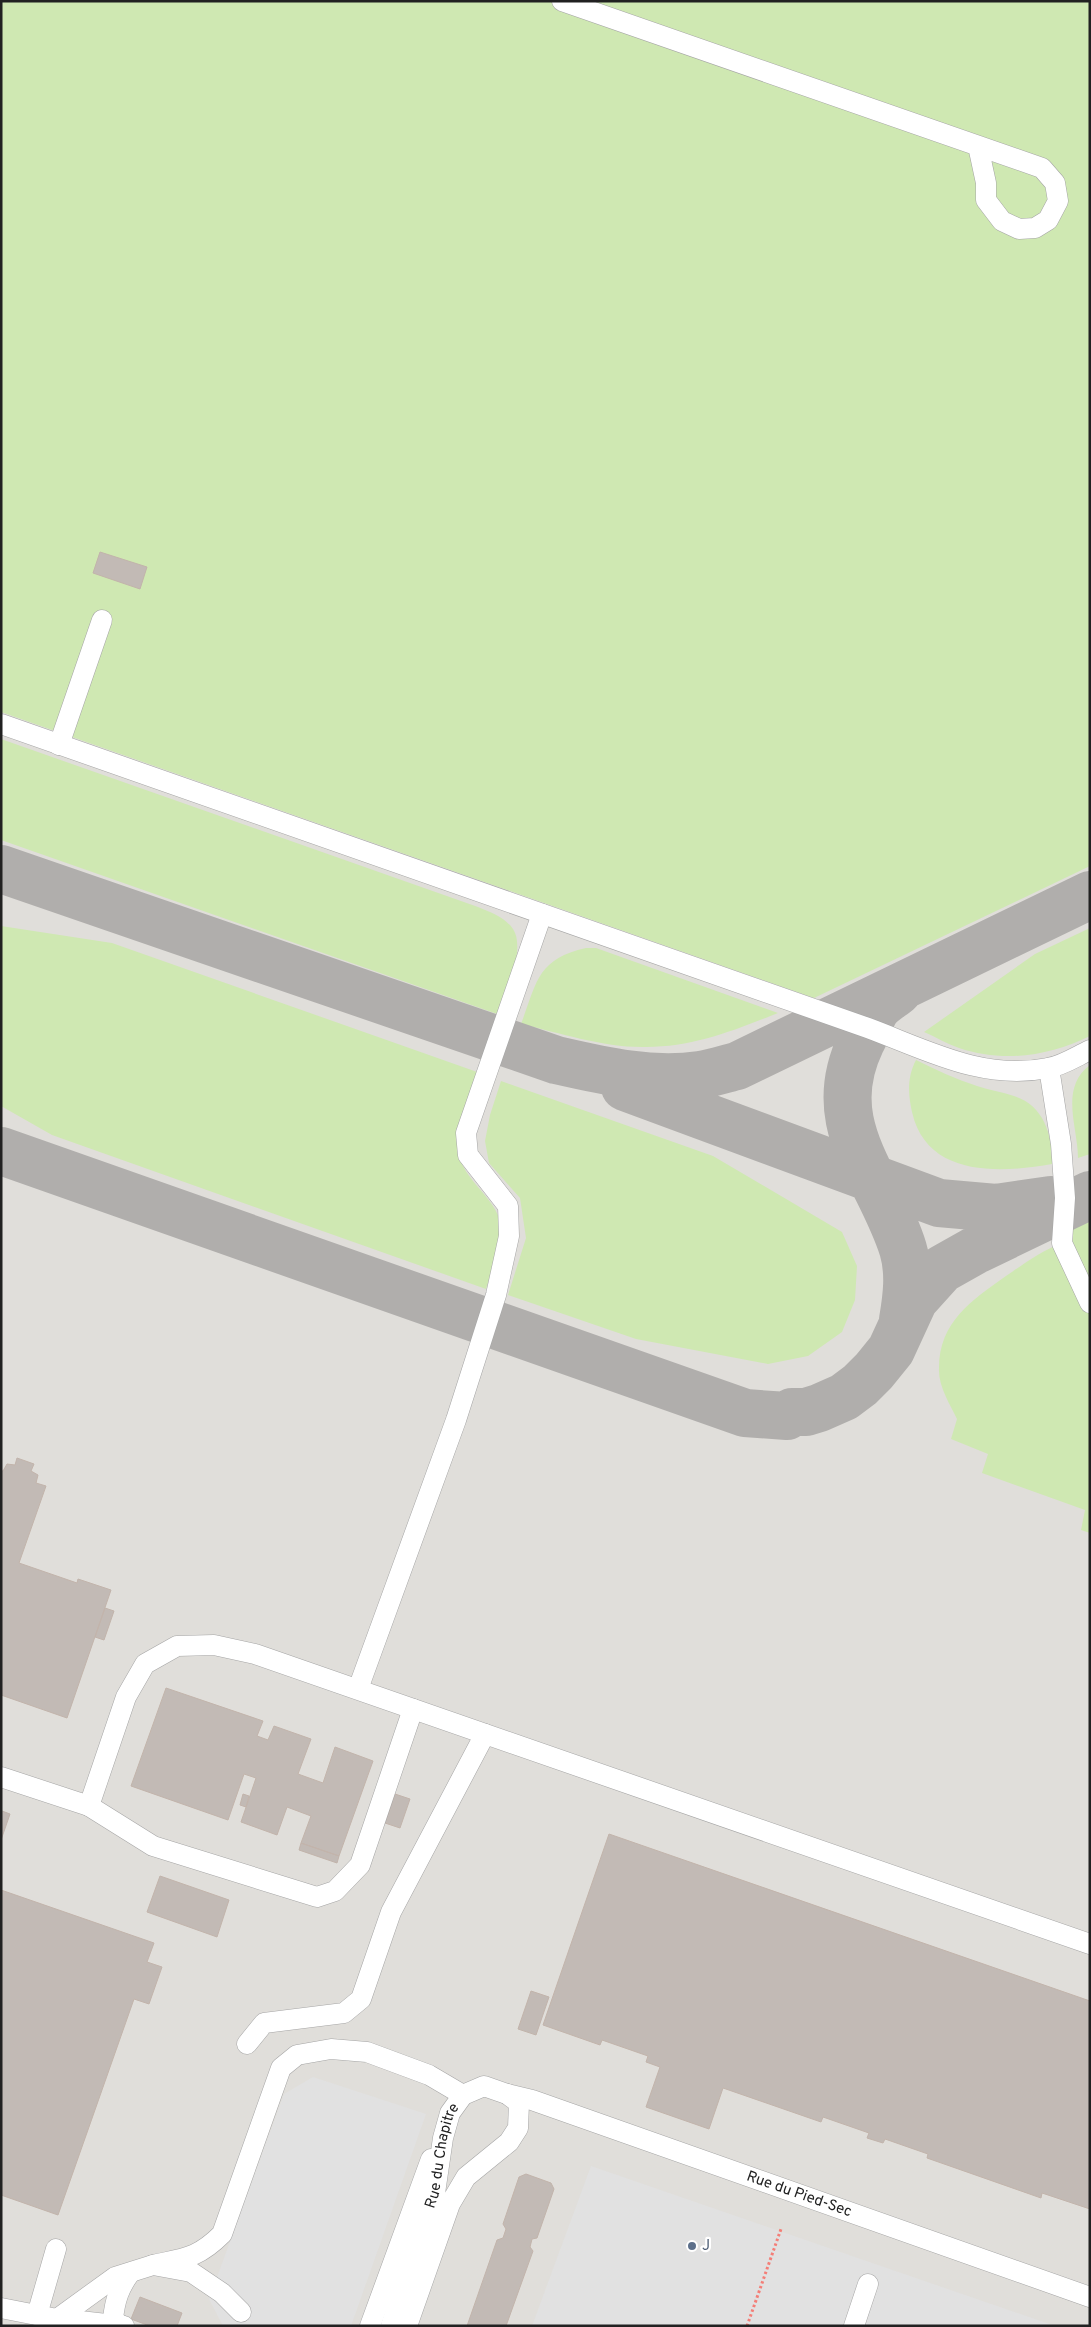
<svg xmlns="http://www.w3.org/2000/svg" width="1091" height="2327" viewBox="0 0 1091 2327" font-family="Overpass,sans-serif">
	<rect width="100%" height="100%" fill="#f1eee9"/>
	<path fill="#e0deda" d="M1,1h1089v2325h-1089z"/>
	<path fill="#cfe8b2" d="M1,1h1089v865l-276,132 -813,-286z
		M1,739l477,168c12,5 27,10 35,22 13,19 -7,66 -13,86l-499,-175z
		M1,926l111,17 368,130c-4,13 -23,68 -22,77 4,31 39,47 43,76 2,20 -9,43 -15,63l-434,-154 -51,-29z
		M1090,928v108c-40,20 -87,27 -131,12 -12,-4 -23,-11 -35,-16l111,-78z
		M586,948h10l182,65c-45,18 -87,35 -136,34 -40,0 -82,-14 -121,-23 16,-42 16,-65 65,-76z
		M916,1060c20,10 40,19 61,26 12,4 25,6 37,10 30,9 39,40 38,68 -51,9 -125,14 -140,-52 -4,-18 -5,-35 4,-52z
		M1090,1065v89l-12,4c0,-31 -19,-70 12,-93z
		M501,1081l212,75 129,76 15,34 -2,34 -13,32 -34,24 -40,8 -132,-25 -128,-44 18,-57 -6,-40 -31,-35 -4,-22 5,-26z
		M1090,1221v60l-23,-49z
		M1062,1243l28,60v230l-9,-3 4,-20 -103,-37 6,-19 -37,-15 6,-20c-7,-15 -19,-33 -18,-51 0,-46 33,-68 67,-92 18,-12 35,-25 56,-33z"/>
	<path fill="#e1e1e1" d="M313,2077l113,37 -75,212h-128l-14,-27 75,-205z
		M591,2166l464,160h-523z"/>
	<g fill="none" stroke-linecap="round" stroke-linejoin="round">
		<path stroke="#b0aeac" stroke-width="48" d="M1,869l555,191c48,11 95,22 144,15 13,-2 25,-6 37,-9l353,-171
			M898,991c-6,5 -15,10 -21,17 -7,9 -10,24 -16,34 -40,83 19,133 42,207 7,24 4,47 0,71
			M625,1087l314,116 57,5 55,-8
			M1,1151l744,262 42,3 5,-4h14l13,-4 25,-11 16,-12 14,-14 17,-21 23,-50 28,-31 32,-18 116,-56"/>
	</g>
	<path fill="#c2bab5" stroke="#c2b4ab" d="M100,552l47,15 -7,22 -47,-16z
		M17,1458l17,6 -3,7 7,4 -2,8 10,3 -27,77 58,20 1,-4 33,11 -44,128 -66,-23v-224h2l4,-7 8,1z
		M105,1608l9,3 -10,29 -9,-3z
		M166,1688l97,33 -6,15 11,4 6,-14 37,13 -13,35 25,9 12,-36 38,14 -34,95 -38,-13 10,-27 -24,-9 -10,28 -36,-13 15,-44 -12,-4 -16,46 -97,-34z
		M243,1794l6,2 -3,11 -6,-2z
		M395,1794l15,5 -10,29 -15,-5z
		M2,1811l8,3 -9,26v-28z
		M609,1834l481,167v208l-48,-16 -1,5 -114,-40 1,-4 -43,-15 -2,4 -16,-5 2,-5 -46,-16 -2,5 -98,-34 -14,41 -63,-22 14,-40 -14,-5 2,-6 -46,-16 -2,5 -57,-20z
		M301,1843l38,13 -2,7 -38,-13z
		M160,1876l69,24 -12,37 -70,-25z
		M1,1890l153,53 -7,19 15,5 -13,37 -15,-5 -76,216 -57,-20z
		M531,1991l18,6 -13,38 -18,-6z
		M526,2174l25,9 3,6 -17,49 -5,1 -2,8 3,4 -27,75h-39l30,-86 6,-2 3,-9 -3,-5 16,-47z
		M140,2297l42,16 -5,13h-27l-19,-7z"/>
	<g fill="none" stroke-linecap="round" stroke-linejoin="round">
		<g stroke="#a5a5a5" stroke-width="21">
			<g id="minor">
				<path d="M562,1l480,167 13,15 3,18 -10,19 -13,8 -16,1 -17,-8 -16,-21v-17l-8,-37"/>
				<path d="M1,724l867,304c59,22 115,53 180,40 14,-2 29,-12 42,-18"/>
				<path d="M59,745l43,-125"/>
				<path d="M1049,1068l12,76 4,54 -3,45 28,60"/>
				<path d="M358,1689l98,-269 40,-125 13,-59 -1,-30 -40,-51 -2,-22 76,-219"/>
				<path d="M1,1777l88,29 37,-109 19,-33 32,-18 37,-1 41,9 835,290"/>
				<path d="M89,1806l64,40 164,51 18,-6 25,-26 53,-156"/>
				<path d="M247,2044l17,-21 80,-10 17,-14 30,-87 94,-178"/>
				<path id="s1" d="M507,2094l25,6 558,197"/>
				<path d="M153,2265c32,-7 45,-7 69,-31l59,-166 16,-13 34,-6 36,3 62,23 34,20"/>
				<path d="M1,2308l56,11 18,7"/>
				<path d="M37,2315l19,-66"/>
				<path d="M57,2319l58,-42 38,-12 38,7 31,21 19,19"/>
				<path d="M62,2319l62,7"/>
				<path d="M120,2325l-7,-6c2,-19 6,-31 17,-46"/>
				<path d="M370,2326l61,-167"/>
				<path id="s2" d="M391,2326l44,-133 8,-55 7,-25 13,-18 21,-9 23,8 12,9 -1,25 -9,14 -43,35 -16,27 -43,122"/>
				<path d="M854,2326l14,-42"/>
			</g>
		</g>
		<path stroke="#f47e77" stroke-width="3" stroke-dasharray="2.5 2.5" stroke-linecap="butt" d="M747,2326l34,-97"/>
		<use href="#minor" stroke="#fff" stroke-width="20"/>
	</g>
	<circle fill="#5c6f8a" stroke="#fff" stroke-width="2" cx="692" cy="2246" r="5"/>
	<g text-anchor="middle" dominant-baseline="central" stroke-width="4.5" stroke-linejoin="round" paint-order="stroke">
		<g font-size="15" fill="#212121" stroke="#fff">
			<text stroke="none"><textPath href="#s2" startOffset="178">Rue du Chapitre</textPath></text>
			<text stroke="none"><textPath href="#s1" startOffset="309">Rue du Pied-Sec</textPath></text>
		</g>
		<g font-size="15" fill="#4e5e75" stroke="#fff" text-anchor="start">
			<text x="702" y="2246">J</text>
		</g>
	</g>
	<rect width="1091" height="2327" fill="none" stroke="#212121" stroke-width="5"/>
</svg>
